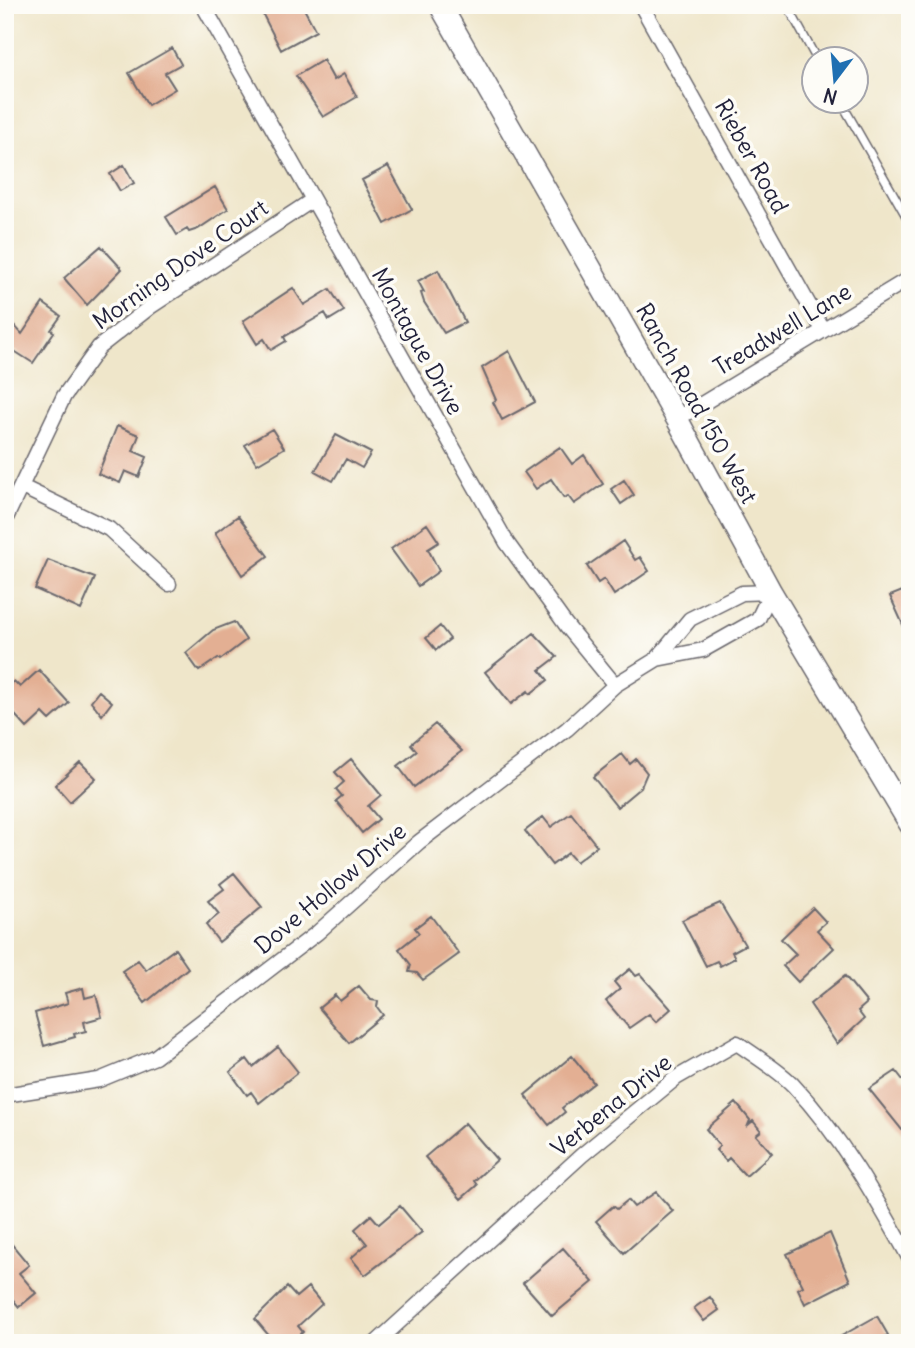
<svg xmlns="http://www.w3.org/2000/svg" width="915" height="1348" viewBox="0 0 915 1348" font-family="Delius,sans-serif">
	<rect width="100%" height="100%" fill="#fdfcf7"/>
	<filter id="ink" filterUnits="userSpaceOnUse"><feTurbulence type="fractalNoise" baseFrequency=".0143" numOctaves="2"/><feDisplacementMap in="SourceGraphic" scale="14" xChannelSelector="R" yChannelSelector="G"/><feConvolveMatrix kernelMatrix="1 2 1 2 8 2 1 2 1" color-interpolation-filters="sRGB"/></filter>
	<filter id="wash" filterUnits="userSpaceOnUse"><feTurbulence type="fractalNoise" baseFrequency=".00686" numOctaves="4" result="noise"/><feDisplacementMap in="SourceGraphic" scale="28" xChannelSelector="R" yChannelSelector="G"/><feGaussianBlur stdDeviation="1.57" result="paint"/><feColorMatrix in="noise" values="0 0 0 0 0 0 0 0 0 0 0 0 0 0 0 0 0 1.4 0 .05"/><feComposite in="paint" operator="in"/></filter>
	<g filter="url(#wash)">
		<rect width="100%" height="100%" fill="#efe6ca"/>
		<g id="blocks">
			<path fill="#e3af93" d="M258,5h44l14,26 -35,19z
				M172,48l9,16 -16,9 10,16 -27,16 -19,-32z
				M323,60l11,20 10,-6 13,23 -34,20 -27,-41z
				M124,165l10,18 -14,8 -10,-17z
				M388,166l24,43 -27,15 -23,-44z
				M215,187l13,22 -30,20 -9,3 -2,-3 -10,6 -11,-18z
				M101,246l21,23 -35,36 -23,-27z
				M438,270l27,52 -21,11 -20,-31 -3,-9 3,-1 -6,-11z
				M293,288l11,17 26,-16 14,22 -15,9 -4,-7 -41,24 2,4 -15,9 -7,-11 -7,5 -14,-23z
				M43,303l18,13 -10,14 3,2 -21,31 -28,-18v-10l8,-11 9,10z
				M509,351l26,51 -33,18 -9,-18 3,-2 -14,-32z
				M117,426l22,9 -6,16 14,6 -8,20 -14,-6 -5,12 -22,-9z
				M272,429l12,19 -27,16 -12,-19z
				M336,435l35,18 -9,15 -16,-9 -13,22 -18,-10z
				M560,447l12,17 12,-9 19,29 -29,20 -6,-8 -4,2 -13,-19 -15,10 -12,-17z
				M624,480l10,15 -13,9 -10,-15z
				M238,516l30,40 -26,19 -27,-42z
				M427,524l12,18 -11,7 11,22 -21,15 -27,-37z
				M623,541l12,19 5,-3 9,14 -35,24 -10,-16 -6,4 -11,-17z
				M48,560l47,18 -14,32 -46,-21z
				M910,588v52l-20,-44z
				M234,622l12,18 -26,20 -2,-2 -19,13 -13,-18 27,-23z
				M440,626l10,13 -14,11 -10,-12z
				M534,633l23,24 -17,13 8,10 -18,14 -2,-3 -17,13 -26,-32z
				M39,670l30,33 -19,17 -7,-7 -16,15 -22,-24v-15l9,-8 6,6z
				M99,691l13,11 -10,13 -11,-14z
				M435,724l27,27 -48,36 -16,-21 19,-15 -6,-7z
				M622,754l8,10 6,-5 11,14 -6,14 -24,20 -24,-30z
				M351,759l30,36 -13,11 11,13 -17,14 -26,-32 6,-5 -6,-7 8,-7 -9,-10z
				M80,762l16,16 -26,24 -15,-17z
				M571,813l26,33 -21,16 -8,-9 -16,12 -27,-34 18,-14 8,10z
				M234,873l28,34 -43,35 -13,-17 13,-11 -11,-13 16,-12 -4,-5z
				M720,903l25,42 -13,7 3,6 -15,8 -3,-5 -11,5 -24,-46z
				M813,908l13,14 -9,8 17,18 -36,34 -15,-16 13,-12 -15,-15z
				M431,916l28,38 -36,26 -6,-7 -8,-1 2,-7 -12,-16 20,-16 -4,-5z
				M175,949l13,19 -43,35 -23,-32 16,-11 8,10z
				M630,969l6,7 4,-2 31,35 -15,13 -7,-8 -20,14 -23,-27 14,-12 -6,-7z
				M845,976l22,27 -9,8 6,8 -27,25 -27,-40z
				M359,986l12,14 7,1 -1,6 6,8 -34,28 -30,-35 16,-13 5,6z
				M83,988l2,10 11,-3 6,22 -18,5 2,9 -12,3 1,3 -31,9 -9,-33 33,-10 -3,-10z
				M278,1047l20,25 -39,31 -8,-11 -4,3 -17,-23 17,-13 6,8z
				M572,1056l22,27 -32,25 3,4 -16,13 -24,-30z
				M896,1071l7,9 7,-4v64l-41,-51z
				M736,1103l14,17 -2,5 5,-4 8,10 -5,4 16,18 -26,23 -17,-18 -3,3 -10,-11 4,-4 -14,-17z
				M465,1123l32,37 -23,21 3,4 -16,14 -36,-42z
				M656,1192l17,19 -49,42 -28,-32 17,-15 4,3 11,-9 6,7z
				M400,1206l22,26 -57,43 -14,-17 16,-14 -12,-15 16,-14 8,9z
				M830,1233l20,48 -45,23 -7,-15 5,-3 -16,-32z
				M5,1236l24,29 -10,8 17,20 -17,14 -14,-17z
				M563,1248l30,34 -41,34 -29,-33z
				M287,1287l9,10 12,-10 14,17 -24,22 5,6 -12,11h-16l-20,-24z
				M710,1297l9,13 -15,11 -10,-13z
				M877,1316l11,19 -4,2 3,6h-58z"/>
		</g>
	</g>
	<g filter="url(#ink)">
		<use href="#blocks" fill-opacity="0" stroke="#6a676d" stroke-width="2"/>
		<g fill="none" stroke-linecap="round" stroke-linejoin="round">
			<g stroke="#6a676d" stroke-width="10">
				<path id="lane" d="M787,5l30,55
					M841,102l69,121"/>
			</g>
			<g stroke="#6a676d" stroke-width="17">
				<path id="street" d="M203,5l304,538 59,82 49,60
					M641,5l182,325
					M677,419l233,-141
					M22,487l87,42 60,55
					M5,520l59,-124 35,-49 51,-40 161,-106
					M5,1095l94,-15 56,-23 162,-124 102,-91 148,-113 48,-44 42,-26 33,-40 52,-26 29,-1 -13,27 -55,31 -46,9
					M376,1343l206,-188 94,-77 61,-35c18,13 40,26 56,42 48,51 83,113 117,174"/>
			</g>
			<g stroke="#6a676d" stroke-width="24">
				<path id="secondary" d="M440,5l237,414 94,173 139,232"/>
			</g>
			<use href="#lane" stroke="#fff" stroke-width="7"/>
			<use href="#street" stroke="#fff" stroke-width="14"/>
			<use href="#secondary" stroke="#fff" stroke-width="21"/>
		</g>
	</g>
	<g text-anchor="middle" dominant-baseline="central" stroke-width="7" stroke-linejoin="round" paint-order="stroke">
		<g font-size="23" fill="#22223b" stroke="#fdfcf7">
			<text transform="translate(752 156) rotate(61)">Rieber Road</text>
			<text transform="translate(180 264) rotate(-35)">Morning Dove Court</text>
			<text transform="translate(782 329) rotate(-31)">Treadwell Lane</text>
			<text transform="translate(418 341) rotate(61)">Montague Drive</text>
			<text transform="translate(697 403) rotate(61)">Ranch Road 150 West</text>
			<text transform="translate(330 888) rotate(-40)">Dove Hollow Drive</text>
			<text transform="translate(611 1105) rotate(-39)">Verbena Drive</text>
		</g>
	</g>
	<rect width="915" height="1348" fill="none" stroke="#fdfcf7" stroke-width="28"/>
	<g transform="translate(835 80) rotate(196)"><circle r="33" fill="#fdfcf7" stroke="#a5a5ac" stroke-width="2"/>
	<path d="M0-5L12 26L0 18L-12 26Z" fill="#1f6fb2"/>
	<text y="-10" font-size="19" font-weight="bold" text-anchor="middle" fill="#22223b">N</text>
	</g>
</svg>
